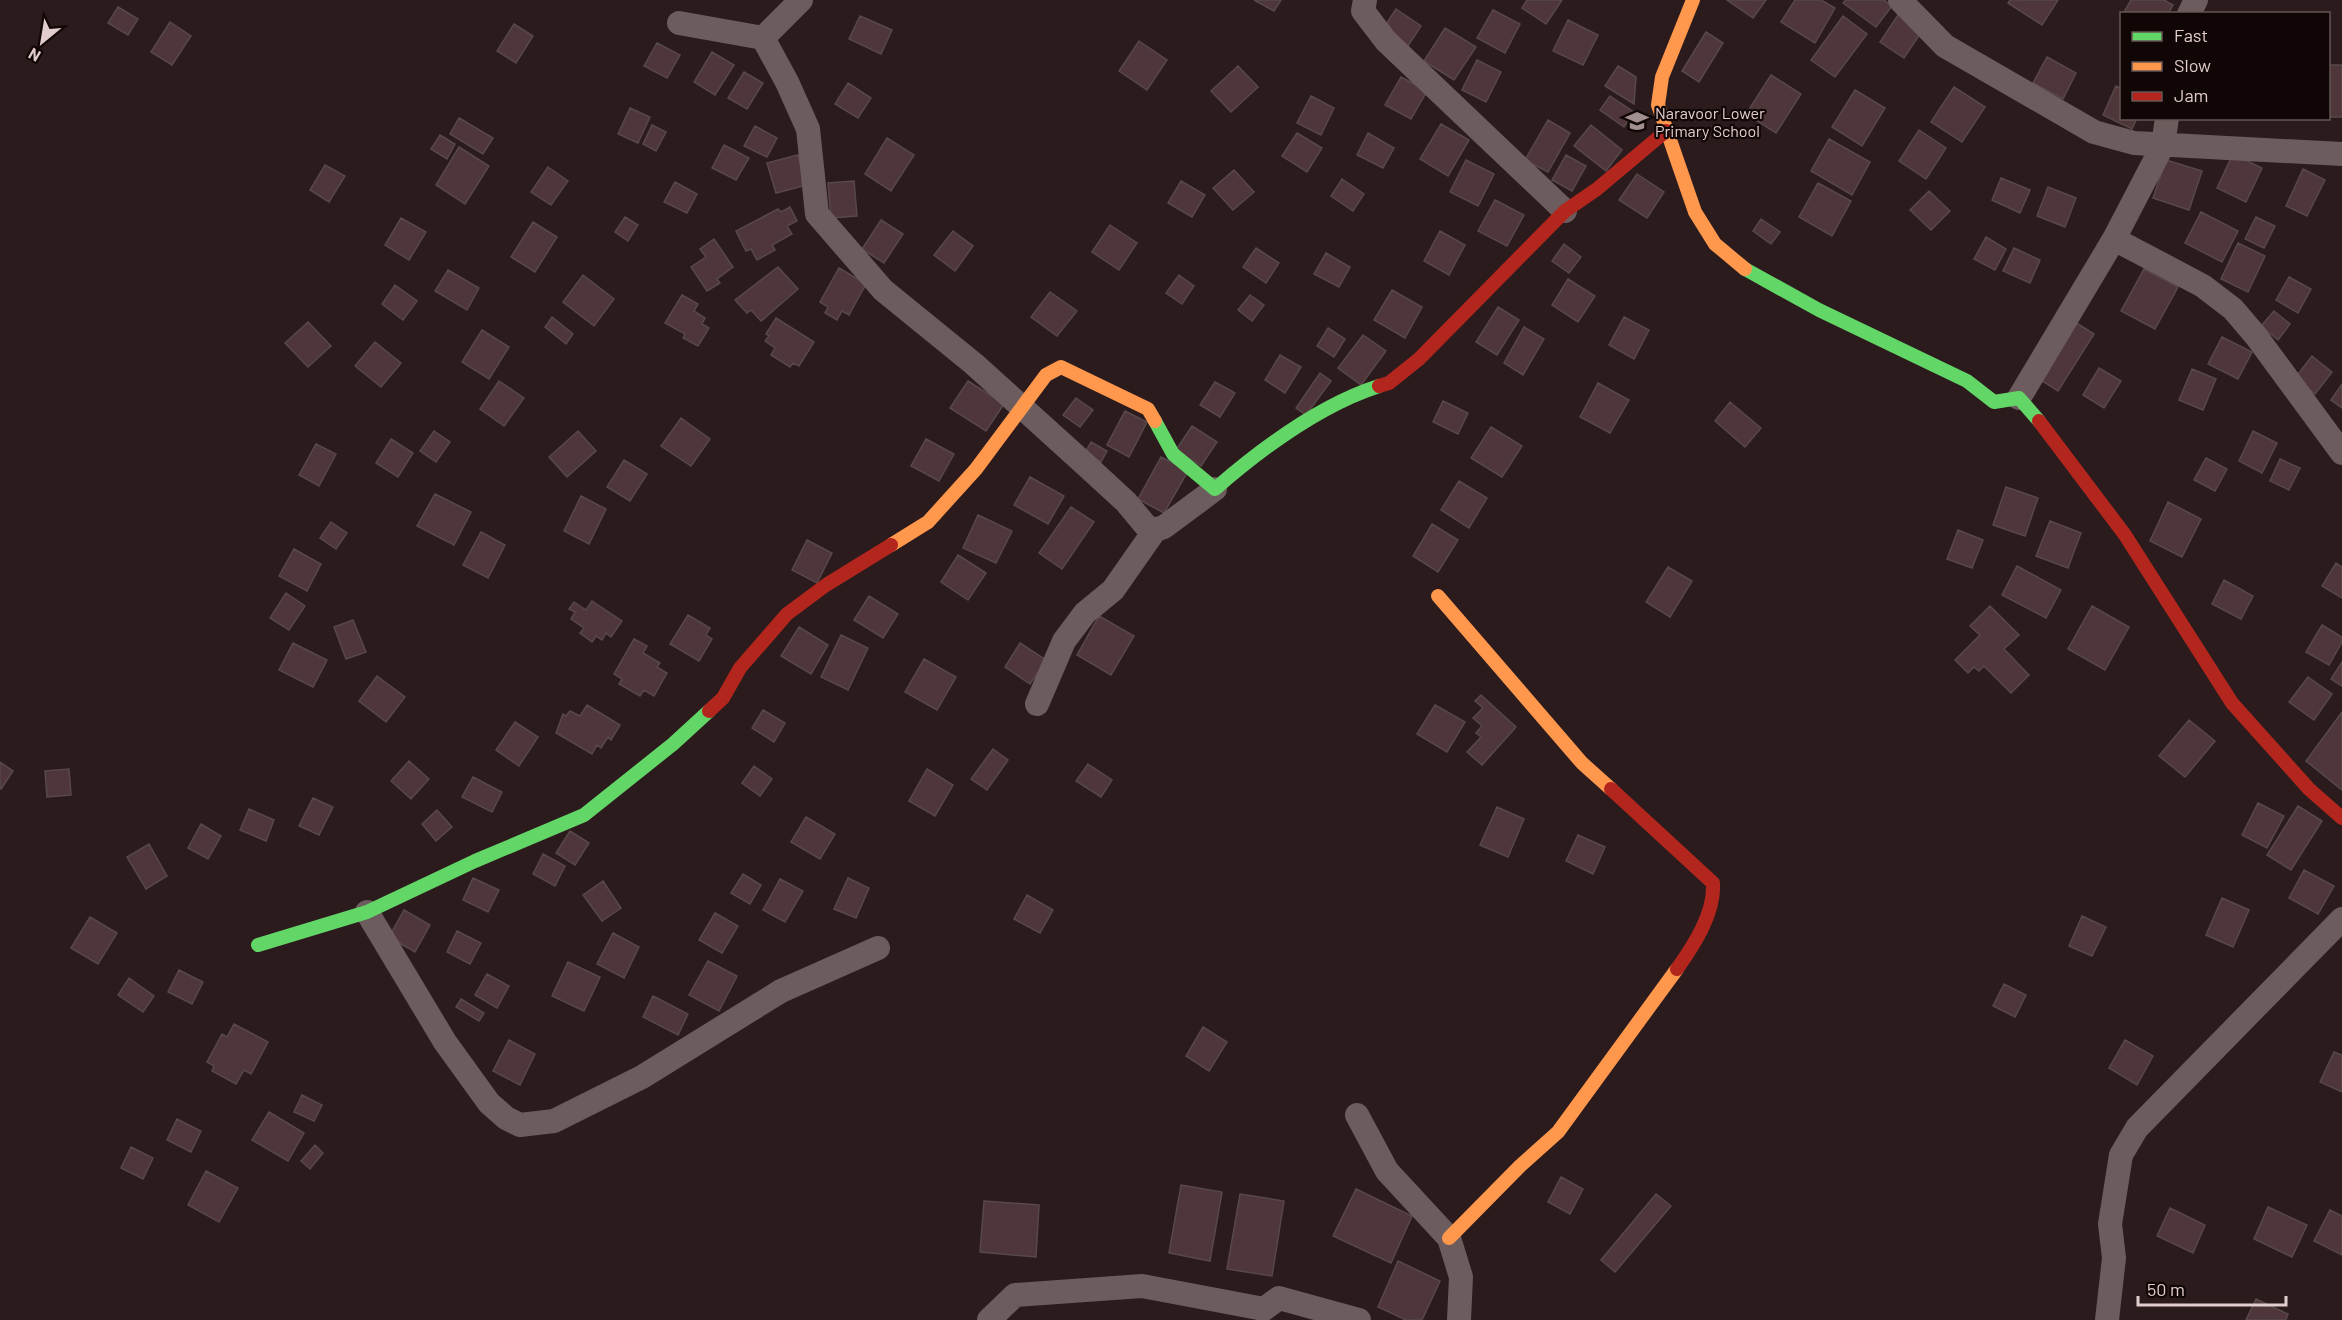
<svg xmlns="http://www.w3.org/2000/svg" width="2342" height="1320" viewBox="0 0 2342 1320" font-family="Barlow,sans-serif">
	<rect width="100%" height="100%" fill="#2c1b1d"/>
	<path fill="#4f363a" stroke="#57484a" stroke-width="1.5" d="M1254,0h27l-7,11z
		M1527,0h35l-16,24 -24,-16z
		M1727,0h39l-13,18z
		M1795,0h26l14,8 -20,35 -34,-21z
		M1846,0h38l8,6 -16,21 -33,-24z
		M2010,0h48l-16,25 -34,-22z
		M2131,0h33l9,5 -5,9h-45z
		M118,7l20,12 -10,16 -20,-12z
		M1396,9l25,17 -13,20 -25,-17z
		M1493,10l27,14 -15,29 -28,-15z
		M1898,15l24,16 -18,27 -24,-16z
		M860,16l32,14 -11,24 -32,-15z
		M1843,16l24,18 -32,43 -24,-17z
		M1568,20l30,15 -15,30 -30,-14z
		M170,22l21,14 -19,29 -21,-13z
		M514,24l19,12 -17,27 -19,-12z
		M1445,28l31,19 -22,33 -30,-19z
		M1706,32l17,11 -24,39 -17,-11z
		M1139,41l28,19 -20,30 -28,-19z
		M657,43l23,12 -13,23 -23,-12z
		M712,52l22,13 -19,30 -21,-13z
		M2047,57l29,16 -13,26 -30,-16z
		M1477,60l24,12 -15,30 -24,-12z
		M2328,65h14v52h-13z
		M1238,66l20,21 -27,25 -20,-21z
		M1618,66l18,11 -2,27 -29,-18z
		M744,72l19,11 -16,26 -19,-11z
		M1771,75l30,19 -25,39 -30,-19z
		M1401,77l26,14 -16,28 -26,-14z
		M848,83l23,15 -13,20 -23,-14z
		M2116,86l6,3v29h15l-5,11 -29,-14z
		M1954,87l31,20 -23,35 -31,-20z
		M1855,90l30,18 -23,38 -30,-19z
		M1311,96l23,12 -13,27 -24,-12z
		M1610,96l24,16 -10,15 -24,-17z
		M630,108l20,9 -12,26 -20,-9z
		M459,118l34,20 -10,16 -33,-20z
		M1548,120l22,13 -22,39 -23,-12z
		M1441,124l28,16 -21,36 -28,-17z
		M652,125l14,7 -10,19 -13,-7z
		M1591,125l31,25 -16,21 -32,-25z
		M755,126l22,12 -10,19 -23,-11z
		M1919,130l27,18 -20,31 -27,-18z
		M1297,133l25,15 -15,24 -25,-16z
		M1368,133l26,15 -11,20 -26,-13z
		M440,135l15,9 -8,15 -16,-10z
		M887,138l27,17 -23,36 -26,-17z
		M1829,139l41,23 -18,33 -41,-24z
		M724,145l25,13 -13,22 -24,-12z
		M459,147l30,19 -24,38 -29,-19z
		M2233,154l29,14 -16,34 -29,-14z
		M798,155l9,30 -31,8 -9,-30z
		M1566,155l20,11 -14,25 -20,-11z
		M1466,160l28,14 -16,32 -28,-14z
		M2166,160l36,11 -13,39 -36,-12z
		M325,165l20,11 -16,26 -19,-12z
		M548,167l20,14 -17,24 -20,-13z
		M2303,169l22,11 -18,36 -21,-10z
		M1234,170l20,22 -21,18 -20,-22z
		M1637,174l27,18 -17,26 -28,-18z
		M2001,178l29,12 -10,23 -28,-13z
		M1342,179l22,15 -11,17 -22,-15z
		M854,181l3,35 -26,2 -3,-35z
		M1181,181l24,14 -13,22 -24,-14z
		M675,182l22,12 -10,19 -23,-11z
		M1818,183l33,18 -19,35 -33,-19z
		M2048,187l28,11 -11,29 -28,-11z
		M1929,191l21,20 -19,19 -21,-20z
		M1495,200l29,15 -17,31 -29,-15z
		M790,207l7,14 -10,5 5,8 -20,11 3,5 -18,10 -6,-11 -5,2 -10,-20 42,-22 3,3z
		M2201,212l37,19 -16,31 -37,-19z
		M625,217l13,8 -10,16 -13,-9z
		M2256,217l19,9 -11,22 -19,-9z
		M401,218l25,14 -17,28 -24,-15z
		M1761,219l19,13 -9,12 -18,-13z
		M881,220l22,14 -19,29 -22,-14z
		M533,222l24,15 -22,35 -24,-15z
		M1110,225l27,18 -18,27 -27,-18z
		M953,231l20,15 -18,25 -21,-16z
		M1440,231l25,14 -16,30 -25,-14z
		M1986,237l20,12 -11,21 -21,-11z
		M714,239l19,28 -16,12 3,4 -13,8 -16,-24 15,-10 -6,-8z
		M2238,243l27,13 -17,36 -27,-13z
		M1564,244l17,13 -12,16 -17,-12z
		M1256,248l23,15 -13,20 -23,-16z
		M2014,248l26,12 -10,23 -27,-12z
		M1326,253l24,14 -11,20 -25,-13z
		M778,267l20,22 -37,32 -10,-11 -4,3 -12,-13z
		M839,268l27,16 -17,31 -7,-4 -5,9 -12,-7 3,-6 -8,-5z
		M2144,269l34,18 -23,42 -34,-18z
		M448,270l31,18 -12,22 -32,-19z
		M583,275l31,24 -20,27 -31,-24z
		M1179,275l15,11 -12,18 -16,-11z
		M2289,277l22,12 -13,24 -22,-13z
		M1568,279l27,17 -17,26 -26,-17z
		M395,285l22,16 -14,19 -21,-16z
		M1392,290l30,17 -17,31 -31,-18z
		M1050,292l27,19 -20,25 -26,-19z
		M682,295l16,9 -4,7 11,7 -3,6 7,4 -11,18 -15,-8 2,-4 -20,-11z
		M1250,295l14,10 -12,16 -14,-11z
		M1498,307l21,13 -22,35 -21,-13z
		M2274,311l16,13 -12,16 -17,-14z
		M552,317l21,17 -7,10 -21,-17z
		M1624,317l25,13 -15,29 -25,-14z
		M776,318l38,24 -15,24 -6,-3 -3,4 -19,-12 4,-7 -10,-7 4,-5 -3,-2z
		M308,322l23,24 -23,21 -23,-24z
		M2075,322l19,12 -36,57 -19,-12z
		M1524,327l20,12 -21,36 -19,-12z
		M1328,328l17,11 -11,18 -17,-11z
		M482,330l27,17 -20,32 -27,-17z
		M1363,335l23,16 -25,34 -23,-17z
		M2222,337l30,15 -14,27 -30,-15z
		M375,342l26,21 -20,24 -26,-21z
		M1280,355l21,12 -16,26 -20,-13z
		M2312,356l20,16 -17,22 -20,-16z
		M2099,368l22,13 -17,27 -21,-13z
		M2192,369l24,10 -13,31 -24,-10z
		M1320,373l11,8 -25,34 -10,-7z
		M499,381l25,17 -20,28 -24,-17z
		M968,381l36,23 -18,27 -36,-23z
		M1215,382l20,11 -15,24 -20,-12z
		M1598,383l31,17 -19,33 -30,-16z
		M2342,384v24l-11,-8z
		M1076,398l17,12 -13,17 -17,-12z
		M1443,401l25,12 -10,21 -25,-12z
		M1730,402l31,26 -16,19 -30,-26z
		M1125,411l22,11 -18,35 -22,-12z
		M681,418l29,21 -19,27 -30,-20z
		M1192,426l25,16 -16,24 -25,-16z
		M1491,427l31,19 -20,31 -31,-19z
		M434,431l16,11 -14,20 -16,-11z
		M578,431l18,20 -29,26 -18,-20z
		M2253,431l24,12 -15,30 -23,-12z
		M391,439l22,14 -15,24 -22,-14z
		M926,439l28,15 -15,27 -28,-15z
		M1091,442l16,9 -6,11 -16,-9z
		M316,444l20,10 -17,32 -20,-11z
		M1161,457l27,14 -24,42 -26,-14z
		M2206,458l21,11 -12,22 -21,-11z
		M2280,459l20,9 -11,22 -19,-9z
		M624,460l23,14 -17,27 -23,-14z
		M1030,477l34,19 -16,28 -34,-19z
		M1459,481l28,17 -18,30 -28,-18z
		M2006,487l32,11 -13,38 -32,-11z
		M435,494l36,18 -17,33 -37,-19z
		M581,496l25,13 -17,35 -25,-13z
		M2168,502l33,17 -19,38 -32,-16z
		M1071,507l23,15 -32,47 -23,-16z
		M978,515l34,16 -16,32 -33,-15z
		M2050,521l31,12 -13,35 -32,-12z
		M331,522l16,11 -11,16 -16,-11z
		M1432,524l26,16 -20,32 -25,-16z
		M1958,530l25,10 -11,28 -25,-9z
		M481,532l24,13 -17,33 -25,-13z
		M807,540l25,13 -15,30 -25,-13z
		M294,549l27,15 -14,27 -28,-15z
		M958,555l28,18 -18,27 -27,-18z
		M2336,563l6,4v31l-20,-12z
		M2017,566l44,24 -15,28 -44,-23z
		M1668,567l24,14 -22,36 -24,-15z
		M2224,580l29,16 -12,23 -29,-15z
		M286,593l19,13 -16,24 -19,-12z
		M869,596l29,18 -15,24 -29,-18z
		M592,601l30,20 -11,16 -5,-4 -4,7 -6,-4 -4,6 -12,-9 4,-5 -13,-9 4,-7 -6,-3 5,-7 12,8z
		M1990,606l29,29 -15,14 25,26 -18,18 -27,-27 -5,5 -5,-4 -6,6 -13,-13 25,-25 -10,-9z
		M2092,606l37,21 -24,43 -37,-21z
		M688,615l22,13 -4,7 6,4 -13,22 -29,-17z
		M1099,616l35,20 -23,39 -34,-20z
		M353,620l13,32 -20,7 -12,-32z
		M2322,625l20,12v5l-13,23 -23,-13z
		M799,627l29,18 -17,29 -30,-18z
		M841,635l27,13 -20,42 -27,-13z
		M634,639l13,7 -4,7 17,10 -3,4 10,6 -13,23 -10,-6 -4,6 -21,-12 3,-5 -8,-5z
		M293,643l34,17 -14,27 -34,-17z
		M1020,643l26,17 -16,24 -25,-17z
		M924,659l32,18 -19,33 -32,-18z
		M2342,662v24l-11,-7z
		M377,676l28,21 -19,25 -27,-21z
		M2308,677l24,17 -18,26 -25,-18z
		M1481,695l35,32 -34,38 -15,-13 14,-15 -5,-4 6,-7 -9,-8 10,-10 -8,-7z
		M587,705l33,20 -9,15 -3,-3 -7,11 -4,-3 -5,9 -36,-21 7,-19 3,2 4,-5 10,5z
		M1435,705l30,17 -18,30 -30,-18z
		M763,710l22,13 -11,19 -22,-14z
		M2342,712v78l-36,-29z
		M2189,720l26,21 -30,36 -26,-21z
		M515,722l23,15 -19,29 -23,-16z
		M993,749l15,11 -21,30 -16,-11z
		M409,761l20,18 -18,20 -20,-18z
		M0,762l13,9 -12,18 -1,-1z
		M1088,764l24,16 -11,17 -25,-16z
		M754,766l18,13 -12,17 -18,-13z
		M69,769l2,26 -24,2 -2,-26z
		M927,769l26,16 -18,31 -26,-15z
		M473,777l29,15 -10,20 -30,-15z
		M313,798l20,9 -14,28 -20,-9z
		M2258,803l26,13 -17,32 -25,-13z
		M2298,806l24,15 -31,49 -24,-15z
		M1497,807l27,12 -16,38 -28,-12z
		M249,809l25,11 -8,21 -26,-11z
		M437,810l15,17 -16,14 -14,-17z
		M806,817l29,17 -15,25 -29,-17z
		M201,824l20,12 -13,23 -20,-11z
		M570,831l19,12 -14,22 -19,-12z
		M1578,835l27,12 -12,27 -27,-13z
		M149,844l18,32 -21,13 -19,-32z
		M543,854l22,12 -10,20 -22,-12z
		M2304,870l30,16 -16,28 -29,-16z
		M743,874l18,11 -11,19 -19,-11z
		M473,878l26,12 -11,22 -25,-12z
		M848,878l21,10 -13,30 -22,-9z
		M780,879l23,12 -18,31 -22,-12z
		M603,881l18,27 -19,13 -19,-26z
		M1027,895l26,15 -13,23 -26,-14z
		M2222,898l27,12 -16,37 -27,-12z
		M404,910l26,15 -15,27 -26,-15z
		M715,913l23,13 -16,27 -23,-13z
		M2082,916l24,11 -14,29 -23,-10z
		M90,917l27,16 -19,31 -27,-16z
		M457,931l24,12 -11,21 -23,-12z
		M613,933l26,14 -15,31 -27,-14z
		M708,961l29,15 -18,35 -30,-16z
		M568,962l32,15 -16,34 -32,-15z
		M179,970l24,12 -11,22 -24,-12z
		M487,974l22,12 -12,22 -22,-13z
		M129,978l25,18 -11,16 -25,-17z
		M2004,984l22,11 -11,22 -22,-11z
		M653,996l35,18 -10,21 -35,-18z
		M461,999l23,14 -5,8 -23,-14z
		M234,1024l34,18 -17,32 -7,-4 -8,14 -24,-13 2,-5 -7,-4 15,-28 5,3z
		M1203,1027l24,15 -18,29 -23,-15z
		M509,1040l26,14 -15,31 -27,-14z
		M2125,1040l28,16 -16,29 -28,-17z
		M2334,1052l8,3v37l-22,-10z
		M302,1095l20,10 -8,16 -20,-9z
		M269,1112l35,21 -16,28 -36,-21z
		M177,1119l24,12 -10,21 -24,-12z
		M315,1145l8,8 -13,16 -9,-8z
		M131,1147l22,11 -10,21 -22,-11z
		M206,1171l32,17 -19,34 -31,-17z
		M1561,1177l22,12 -13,25 -22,-12z
		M1181,1185l41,7 -12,69 -41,-8z
		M1356,1189l56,27 -21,47 -58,-27z
		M1240,1194l44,7 -12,75 -45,-7z
		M1656,1194l15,12 -56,66 -14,-12z
		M984,1201l55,4 -3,52 -56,-5z
		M2268,1207l39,18 -15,32 -38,-18z
		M2170,1208l35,17 -12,28 -36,-17z
		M2330,1210l12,6v39l-28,-14z
		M1398,1261l42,20 -18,39h-16l-28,-13z
		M2256,1299l32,15 -2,6h-40z"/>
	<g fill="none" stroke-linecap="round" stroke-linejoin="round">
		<path stroke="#6c5c5e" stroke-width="24" d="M1365,0l-2,11 23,30 179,170
			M1900,0l45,46 149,86 40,11 208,11
			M2189,14l7,-14
			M679,23l84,15
			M763,38l24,44 21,47 9,85 66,76 91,74 114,103 38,35 20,24 9,4 9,-3 51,-38
			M763,38l38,-38
			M2167,118l-4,27 -49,94 89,47 30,23 23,27 86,117
			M2019,398l95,-159
			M1037,704l27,-63 21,-28 28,-23 42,-60
			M367,912l78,130 44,61 17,15 14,7 34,-4 88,-44 139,-86 97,-43
			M1357,1115l30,56 62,67 12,39 -2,43
			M989,1320l26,-25 127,-9 122,23 15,-11 80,22
			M2107,1320l7,-62 -4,-34 11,-69 16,-27 205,-209"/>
		<path stroke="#63d668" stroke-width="14" d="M1745,269l74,41 148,71 27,21 25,-4 20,23
			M1155,421l18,33 42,35c47,-41 105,-84 164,-103
			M258,945l109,-33 108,-51 109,-46 89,-71 36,-33"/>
		<path stroke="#ff974d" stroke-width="14" d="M1693,0l-31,77 -4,28 37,107 20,32 30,25
			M891,545l37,-23 48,-53 70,-94 15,-8 87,42 7,12
			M1438,596l144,167 29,26
			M1449,1238l71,-72 38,-34 119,-163"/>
		<path stroke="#b3261e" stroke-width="14" d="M1379,386l10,-3 30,-24 146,-148 32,-22 69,-58
			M2039,421l86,114 107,168 77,86 33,29
			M709,711l14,-13 17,-30 47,-54 39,-29 65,-40
			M1611,789l102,94c2,30 -19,62 -36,86"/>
	</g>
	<defs>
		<g id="school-bare" transform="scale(1.8)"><path d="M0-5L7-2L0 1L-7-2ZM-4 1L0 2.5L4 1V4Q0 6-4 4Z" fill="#a28f90" stroke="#110606" stroke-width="2.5" paint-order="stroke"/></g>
	</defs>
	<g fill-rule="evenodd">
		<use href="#school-bare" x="1637" y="121"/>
	</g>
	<g text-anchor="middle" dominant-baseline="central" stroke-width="4.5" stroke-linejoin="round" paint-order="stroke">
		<g font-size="16" fill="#e2cdce" stroke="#110606" text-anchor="start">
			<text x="1655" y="112">Naravoor Lower<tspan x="1655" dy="18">Primary School</tspan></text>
		</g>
	</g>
	<rect x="2120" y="12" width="210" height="108" fill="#110606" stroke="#655656" stroke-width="1.5"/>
	<rect x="2132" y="32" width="30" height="9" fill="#63d668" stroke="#655656" stroke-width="1.5"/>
	<text x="2174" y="42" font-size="18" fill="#e2cdce">Fast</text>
	<rect x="2132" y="62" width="30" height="9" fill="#ff974d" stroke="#655656" stroke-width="1.5"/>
	<text x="2174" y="72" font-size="18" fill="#e2cdce">Slow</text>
	<rect x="2132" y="92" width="30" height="9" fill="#b3261e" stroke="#655656" stroke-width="1.5"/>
	<text x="2174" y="102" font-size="18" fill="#e2cdce">Jam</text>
	<g transform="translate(42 42) rotate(210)" stroke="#110606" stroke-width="4.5" paint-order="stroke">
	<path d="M0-4.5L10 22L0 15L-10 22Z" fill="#e2cdce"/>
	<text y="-9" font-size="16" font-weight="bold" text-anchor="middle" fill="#e2cdce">N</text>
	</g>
	<path d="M2138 1296v9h148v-9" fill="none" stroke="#e2cdce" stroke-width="3"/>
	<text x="2147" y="1296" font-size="18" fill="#e2cdce" stroke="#110606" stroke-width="4.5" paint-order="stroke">50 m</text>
</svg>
